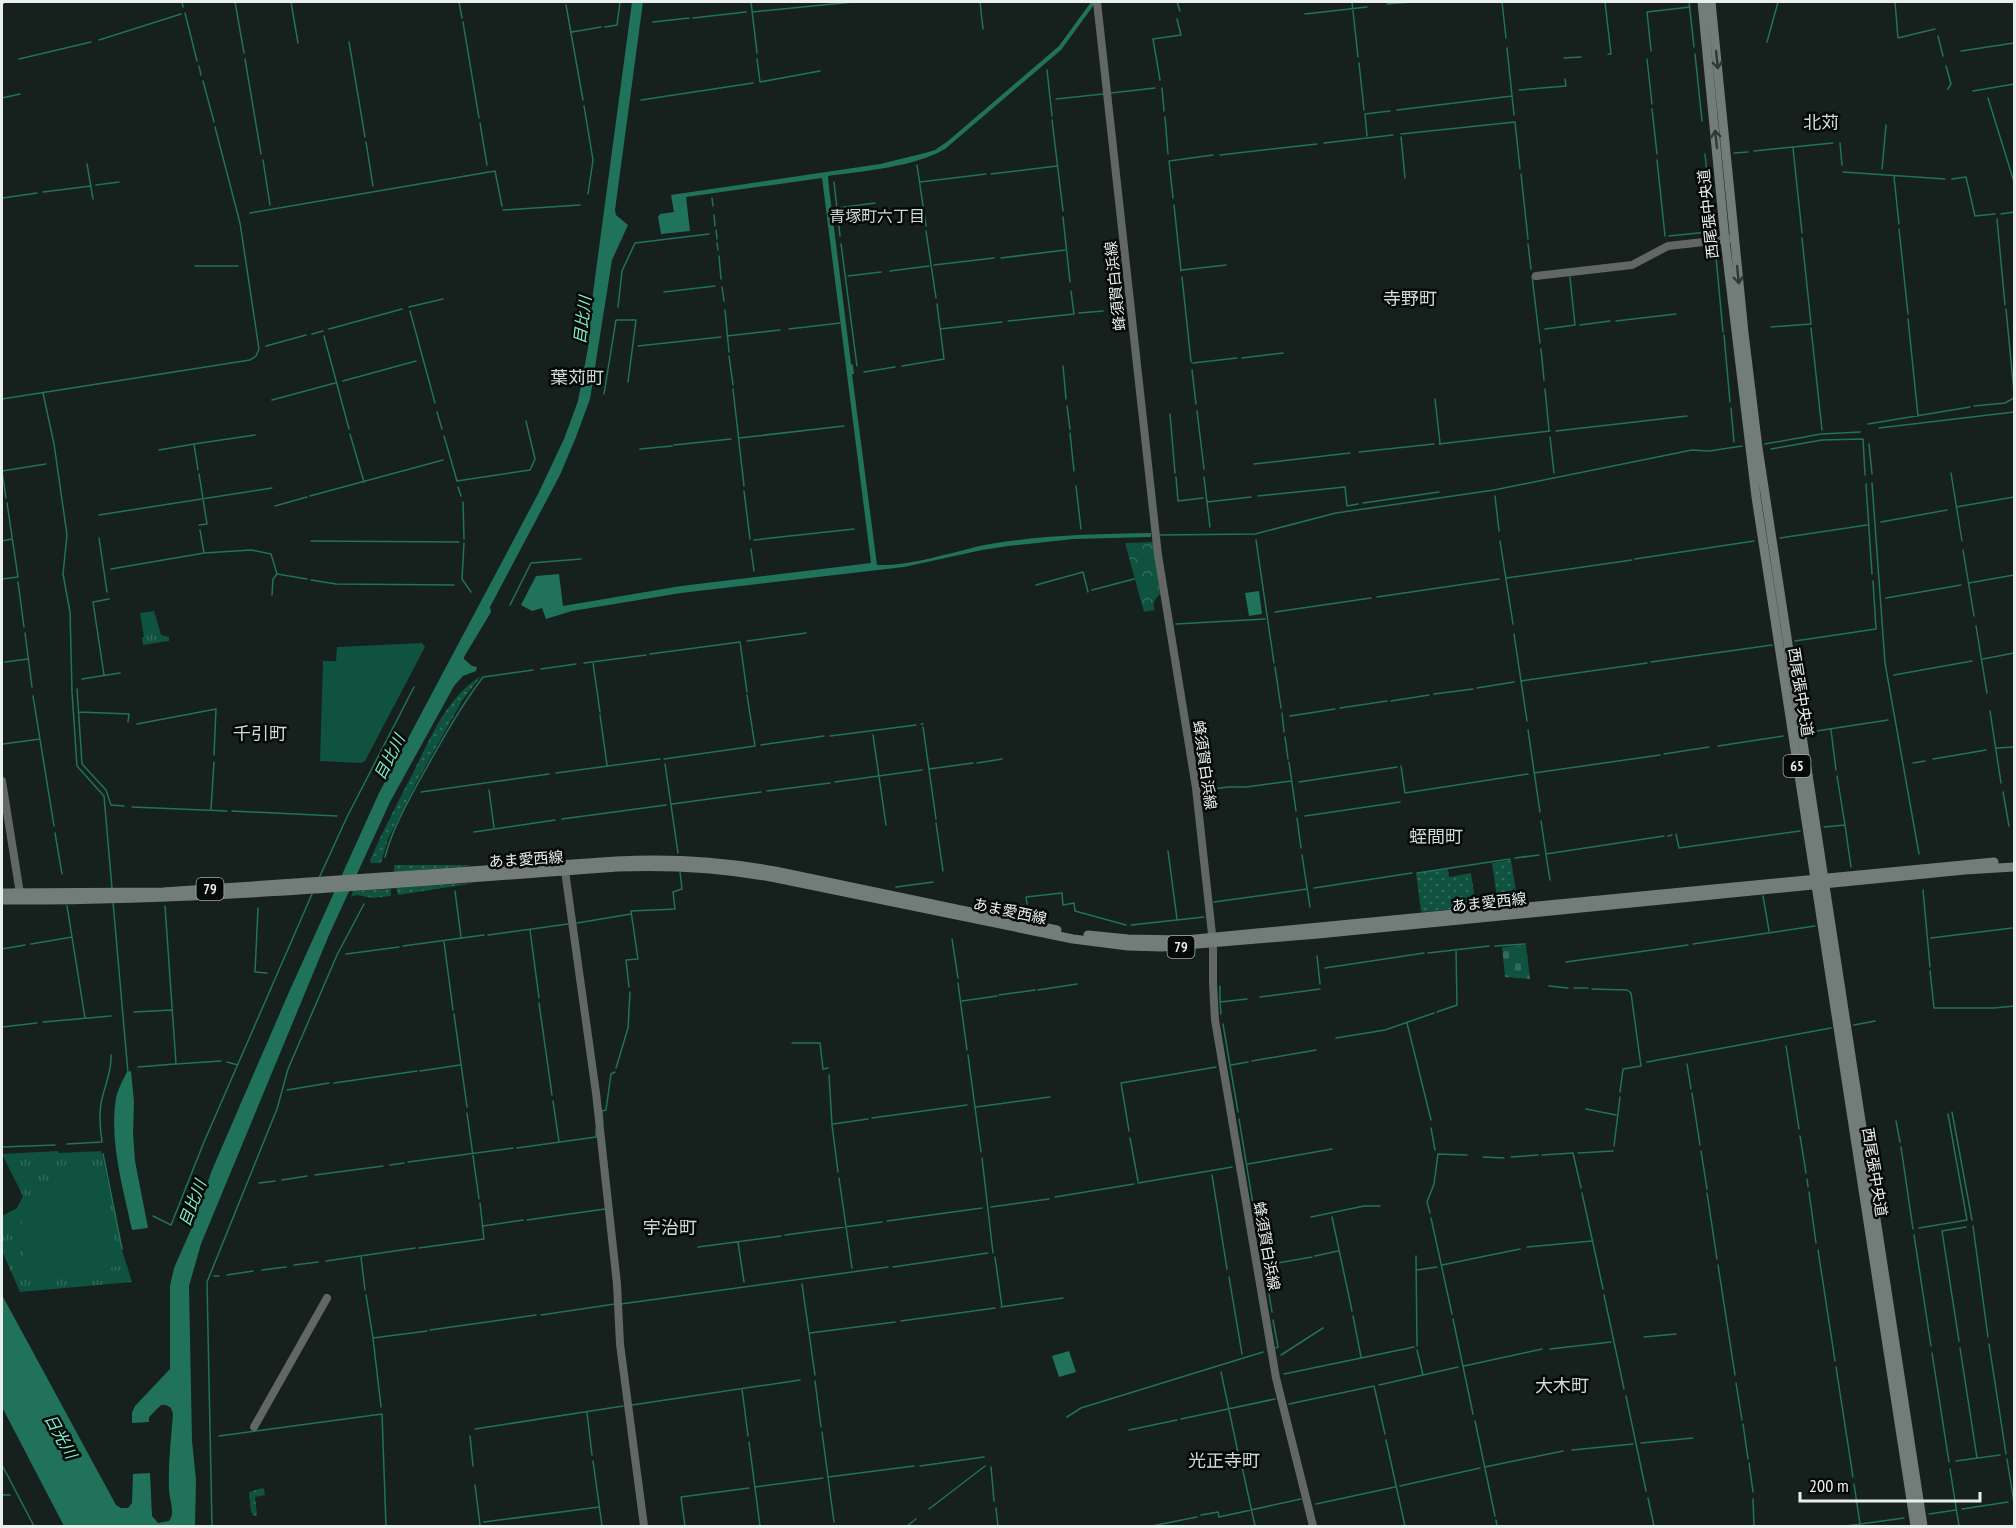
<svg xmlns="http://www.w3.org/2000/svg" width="2016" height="1528" viewBox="0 0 2016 1528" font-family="'PT Sans Narrow','Noto Sans JP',sans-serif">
	<defs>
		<pattern id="grass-dots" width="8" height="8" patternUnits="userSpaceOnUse" patternTransform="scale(1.5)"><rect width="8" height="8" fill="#0f523f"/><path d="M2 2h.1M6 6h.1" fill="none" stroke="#326b5b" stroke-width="1.8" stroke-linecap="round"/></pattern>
		<pattern id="forest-crowns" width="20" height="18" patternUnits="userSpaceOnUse" patternTransform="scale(1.5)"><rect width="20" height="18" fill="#0f523f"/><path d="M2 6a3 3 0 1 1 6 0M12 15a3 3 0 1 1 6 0" fill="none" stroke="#326b5b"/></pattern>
		<pattern id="cemetery-stones" width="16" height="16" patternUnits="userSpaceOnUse" patternTransform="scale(1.5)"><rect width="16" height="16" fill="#0f523f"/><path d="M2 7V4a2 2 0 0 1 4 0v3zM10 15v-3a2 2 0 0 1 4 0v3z" fill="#326b5b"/></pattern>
		<pattern id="park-tufts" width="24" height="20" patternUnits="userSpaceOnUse" patternTransform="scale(1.5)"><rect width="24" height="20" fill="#0f523f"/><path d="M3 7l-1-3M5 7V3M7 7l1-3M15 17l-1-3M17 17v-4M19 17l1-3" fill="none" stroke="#326b5b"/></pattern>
	</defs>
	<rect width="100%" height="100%" fill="#16201c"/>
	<path fill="url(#grass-dots)" d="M481,676l-19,25 -47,84 -27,54 -7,24h-10l-1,-3c13,-30 28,-58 43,-87 18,-36 33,-75 68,-97z
		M1511,860l7,43 -20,2 -6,-42z
		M394,865h74l1,1 -75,6z
		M1448,869l1,8 22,-4 5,34 -53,5 -2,-1 -5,-38z
		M475,883l-77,12 -2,-7z
		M391,889v7l-19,2 -15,-3 -6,2 2,-6z
		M263,1488l1,1 1,6 -10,2 2,18 -3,1 -3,-4 -2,-20z"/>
	<path fill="url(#forest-crowns)" d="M1153,542l7,52c-6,6 -8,10 -5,16l-11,2 -19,-69z"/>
	<path fill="url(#cemetery-stones)" d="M1526,945l4,34 -25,-2 -3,-30z"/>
	<path fill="url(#park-tufts)" d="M154,611l7,24 8,2v4l-26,4 -1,-8h2l-4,-24z
		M58,1151l1,2 42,-2 21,99 10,32 -112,10 -18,-41v-35l15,-8 6,-12 -21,-42z"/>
	<path fill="#0f523f" d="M422,643l3,4 -60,114 -3,2 -42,-2 3,-100h13l1,-14z
		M72,1174l29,4 18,82 -2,6 -6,2 -73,7c-34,-37 -14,-92 34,-101z"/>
	<path fill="#21725a" d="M632,2h11l-28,208 1,5 12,10 -16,35 -22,139 -14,38 -16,38 -70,132 1,5 -27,45v2l8,7 5,1 -1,4 -13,5 -9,10 -64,116 -61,133 -128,309 -12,42 3,155 4,39 -1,46h-131l-62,-119v-112l114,210 5,3h7l4,-5 1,-29 17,-1 2,43 6,7 11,-2c7,-8 0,-22 0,-32 -1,-25 2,-49 4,-75l-2,-6 -5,-3h-5l-12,12v5l-17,1v-10l3,-7 35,-37v-83l4,-18 19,-43 19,-55 77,-178 90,-199 159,-299 26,-55 14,-38 10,-53 5,-55z
		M1091,2h5l-35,48 -116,99c-30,18 -82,22 -117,27l1,12 22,176 2,1 1,9h-2l25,191c38,1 76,-14 113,-21 53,-9 107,-10 161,-11v4l-77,2 -66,7 -26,4 -78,17 -223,26 -109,18 -26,8 -4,-11 -10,3 -11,-6 15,-29 23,-2 4,32 118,-20 190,-23 -49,-385 -136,19 4,34 -29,3 -3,-17 2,-3 14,-2 -3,-17 209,-31 45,-11 10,-3 13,-9 111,-95z
		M1259,591l3,23 -13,2 -4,-23z
		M131,1071l3,31 -1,31 2,28 13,67 -16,2c-9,-42 -23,-89 -16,-132 2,-9 7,-18 11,-26z
		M1069,1351l7,21 -17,5 -7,-21z"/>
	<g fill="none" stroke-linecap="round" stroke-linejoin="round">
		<path stroke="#21725a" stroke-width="1.5" d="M182,2l1,5
			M235,2l9,51
			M291,2l7,41
			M459,2l3,16
			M751,2l6,51
			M980,2l3,27
			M1177,2l3,9
			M1352,2l6,55
			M1502,2l4,36
			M1605,2l6,52h-3
			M1689,2l5,45
			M1895,2l3,36 37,-9
			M1387,4l24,-2
			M566,5l17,95
			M752,12l101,-10
			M185,13l12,48
			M1305,14l62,-7
			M693,18l53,-6
			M463,22l16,96
			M653,22l36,-4
			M605,27l12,-2 3,-23
			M572,32l29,-5
			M1938,36l5,20
			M99,40l82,-26
			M349,42l16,95
			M1767,42l11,-40
			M1507,48l7,67
			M1651,51l-4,-39 43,-5
			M1961,51l53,-8
			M1695,54l7,67
			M1564,58l17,-1
			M19,59l72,-17
			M245,59l16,95
			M757,59l3,23 60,-11
			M1647,59l5,45
			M1359,63l5,47
			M199,66l2,9
			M1946,66l5,18 -3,5
			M1047,70l5,46
			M1160,80l-7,-41 28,-4 -4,-16
			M203,81l11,41
			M1162,88l2,23
			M1519,90l47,-4 -1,-7
			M1973,91l41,-7
			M1111,93l44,-5
			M2,98l18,-4
			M1988,98l26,84
			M1056,99l47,-5
			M641,100l112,-17
			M584,106l9,54 -5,34
			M1652,109l5,45
			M1397,110l115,-14
			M1365,114l25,-3
			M1365,114l2,22
			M1165,117l3,37
			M1052,120l11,91
			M480,123l7,42
			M1401,134l114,-12 5,47
			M1401,137l4,41
			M366,142l7,44
			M1324,143l69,-8
			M1840,143l2,22
			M1793,148l9,85
			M1754,151l79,-8
			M1734,153l14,-1
			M1705,154l6,58
			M1220,155l97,-11
			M263,160l7,45
			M1657,160l8,76
			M1169,161l44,-6
			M1169,161l4,37
			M87,164l6,35
			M917,165l9,61
			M1882,169l4,-44
			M1843,172l102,7
			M991,174l66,-8
			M1521,174l7,65
			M1894,177l5,47
			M1952,179l14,-2 9,39 20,-2
			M834,182l6,54
			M920,182l66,-8
			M96,185l23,-3
			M43,192l48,-6
			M3,198l34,-5
			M712,198l1,8
			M1174,205l7,66
			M837,208l38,-5
			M503,210l77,-5
			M250,213l245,-42 7,35
			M2001,214l13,-2
			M714,215l1,11
			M1063,217l7,65
			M1711,217l1,7
			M1997,219l8,86
			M1713,229v4
			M1899,229l9,85
			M716,230l1,9
			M926,231l10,67
			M1669,236l39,-4
			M717,243l1,7
			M841,244l16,122
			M1528,244l3,25
			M1715,246l8,86
			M719,256l2,23
			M1001,258l64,-8
			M934,265l60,-7
			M195,266h43
			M1182,270l44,-5
			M890,271l39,-5
			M848,276l33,-4
			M1532,276l8,67
			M1182,277l9,85
			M722,287l2,14
			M664,292l51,-6
			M409,307l34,-8
			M618,307l4,-36 13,-28 74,-9
			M2006,309l8,83
			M725,310l4,42
			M410,311l25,92
			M1079,313l24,-2
			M1908,319l10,97
			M1008,321l66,-7 -3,-23
			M1616,321l60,-7
			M1580,325l30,-4
			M1771,327l40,-3 -9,-86
			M1811,328l11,102
			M329,329l73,-20
			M789,329l51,-6
			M940,329l62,-7
			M1545,329l30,-4 -5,-48
			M312,334l11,-3
			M1724,335l6,67
			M324,336l25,93
			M727,336l53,-6
			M266,346l40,-11
			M638,346l83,-9
			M1541,349l3,31
			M729,356l4,29
			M1242,358l41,-5
			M1193,363l44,-5
			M902,366l42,-7 -7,-55
			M1063,366l3,33
			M1192,370l4,34
			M864,372l31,-5
			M343,381l73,-20
			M733,389l11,97
			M1545,389l4,41
			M43,393l11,51 13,91 -4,39 7,38 2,80 5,74 27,30 8,92
			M604,394l12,-74h20l-8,62
			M2,399l248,-39 6,-4 3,-7 -19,-126 -25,-96
			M1435,399l5,44
			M272,400l63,-17
			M1067,406l3,23
			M1974,406l31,-3 9,-5
			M1731,408l3,34
			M1197,411l7,58
			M437,412l5,17
			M1170,414l5,59
			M1868,424l102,-17
			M1879,428l135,-16
			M1556,431l131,-15
			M1070,433l4,38
			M350,434l14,48
			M444,436l13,45 73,-11 5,-11 -9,-38
			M1550,437l4,36
			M739,438l105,-12
			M194,444l61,-9
			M1439,444l111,-13
			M1765,444l56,-10 39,-2
			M1869,444l3,30
			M674,445l57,-6
			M640,449l32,-3
			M1771,449l51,-9 41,-1 2,36
			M159,450l35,-6 4,26
			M1359,452l75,-8
			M1254,464l96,-11
			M2,471l44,-7
			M2,471l4,27
			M1951,473l11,68
			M199,474l8,50 -8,1
			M1176,477l2,24 25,-3
			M1204,477l6,50
			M1872,483l13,180 34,191
			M1866,484l6,90
			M1076,486l5,43
			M458,487l3,9
			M744,491l6,48
			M310,496l133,-36
			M1258,496l87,-9 2,19 11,-2
			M1495,496l4,35
			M463,502l1,37
			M1207,502l44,-5
			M1363,503l76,-11
			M275,506l32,-9
			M1956,507l58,-10
			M99,515l173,-27
			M1881,522l66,-12
			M1159,535l96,-1 81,-21 158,-23 198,-40 17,1 33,-5
			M99,538l8,54
			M1780,538l87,-13
			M754,540l100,-11
			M1256,540l18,123
			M2,541l10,-2
			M311,541l148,1
			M1500,541l13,83
			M464,543l-2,36 9,13
			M751,549l3,22
			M1963,550l11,66
			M204,553l47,-3 20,4 6,20 30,5
			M1635,559l119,-18
			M111,569l93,-16 -4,-23
			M1506,578l126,-18
			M2,579l16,-2 -11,-74
			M311,580l25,4 118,1
			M18,582l6,45
			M1969,583l45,-8
			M1036,585l47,-13 5,20
			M1092,590l42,-11
			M272,595l1,-16 4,-5
			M1377,597l122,-18
			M1886,598l75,-13
			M510,605l21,-42 50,-4
			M1275,612l96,-14
			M1176,624l89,-5
			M1976,626l11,67
			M25,633l7,54
			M1514,634l13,87
			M747,641l59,-8
			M1795,641l81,-12 -3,-48
			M650,654l90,-12 7,50
			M1983,659l31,-6
			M5,662l23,-3
			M1651,662l121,-17
			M584,663l62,-8
			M593,663l7,49
			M1275,667l6,41
			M541,669l35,-5
			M104,675l-11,-73 16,-3
			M1894,675l78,-14
			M82,679l38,-6
			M1521,681l126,-18
			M1477,688l37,-6
			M77,689l5,75 24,26 5,15 13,1
			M1434,694l39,-5
			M33,696l21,130
			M1391,701l38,-6
			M1340,708l47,-7
			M1990,711l11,72
			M79,712l50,2 -1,8
			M1282,713l2,19
			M600,715l7,50
			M1290,716l45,-7
			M137,724l79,-15 -2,46
			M921,724h2
			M923,727l13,92
			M1528,730l12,82
			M1831,730l5,40
			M1810,732l78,-12
			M873,735l13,90
			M830,736l86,-11
			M1285,737l3,22
			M3,744l37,-5
			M761,745l63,-9
			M1718,746l65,-10
			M1997,748l17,-1
			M1664,754l45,-7
			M664,759l91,-13 -8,-51
			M1933,759l53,-9
			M1289,762l7,49
			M977,763l25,-4
			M1913,763l12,-2
			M665,764l13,89
			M1401,766l4,27 123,-19
			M929,769l44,-6
			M556,773l104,-14
			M1534,773l126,-18
			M1837,776l8,49
			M835,782l87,-12
			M1299,782l98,-15
			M489,790l5,38
			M1203,790l26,-3h17l45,-6
			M767,791l63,-8
			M421,792l128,-18
			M2003,792l6,34
			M672,804l89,-12
			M132,807l95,4
			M211,809l3,-47
			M232,811l105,5
			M1305,816l95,-14
			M1297,818l4,30
			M562,819l104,-14
			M1541,821l5,33 118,-18
			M936,823l7,48
			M1824,827l21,-2 6,42
			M474,832l81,-12
			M55,833l7,41
			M1676,834l3,14 121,-17
			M1668,836l4,-1
			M2,837h1
			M1168,851l9,68
			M1302,855l8,52
			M1546,855l4,25
			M385,857c7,-27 21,-52 34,-76 21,-37 39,-71 64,-104l50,-7
			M1515,858l24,-3
			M1417,873l93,-14
			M319,878l28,-61 67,-130
			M896,887l37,-5
			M1314,888l98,-15
			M1923,890l7,77
			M455,891l6,46
			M1763,896l6,35
			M113,902l15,171
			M1214,902l93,-13
			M1027,904l-1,-7 36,-4 1,12 11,-2 1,8 51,14
			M67,906l18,112
			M165,906l11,158 45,-3
			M258,908l-3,64 12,1
			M994,909l29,-4
			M577,923l54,-9
			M1131,925l73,-8
			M530,930l9,68
			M488,935l80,-11
			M1931,938l81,-10
			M952,939l6,39
			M444,942l9,68
			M31,944l41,-7
			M1693,944l122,-18
			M403,946l81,-11
			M1495,946l30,-2
			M2,949l23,-4
			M1428,953l61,-7
			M346,954l53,-7
			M1317,956l3,28
			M1566,962l122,-17
			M1325,968l99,-15
			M1930,971l4,37h60l20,-2
			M958,983l9,67
			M1220,986v16
			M1549,986l19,2
			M629,987l-3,-27 12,-1 -7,-48 44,-2 -2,-17 9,-3 -2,-17
			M1574,988h14
			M1592,989l35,1 4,3 10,73 -18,3 -3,23
			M1038,990l39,-6
			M999,995l36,-5
			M1260,997l60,-8
			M962,1001l35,-5
			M539,1003l13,92
			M134,1012l38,-2
			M1437,1012l20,-7 -1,-56
			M454,1014l13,93
			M1221,1014l-1,-12 27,-3
			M43,1022l68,-6
			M1407,1023l24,97
			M1223,1024l15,88
			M1854,1025l21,-4
			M2,1027l35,-4
			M1336,1038l49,-8 49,-17
			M792,1043h28l3,26 5,-1
			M1786,1046l13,83
			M968,1055l13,97
			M1252,1061l64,-11
			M227,1062l11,3
			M1647,1062l184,-34
			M1687,1064l4,25
			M1231,1065l17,-3
			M138,1067l37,-3
			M616,1068l12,-40 2,-36
			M420,1071l40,-6
			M829,1075l3,50 6,47
			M334,1083l83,-12
			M287,1090l42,-7
			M1692,1093l8,52
			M553,1101l6,41
			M976,1107l74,-10
			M1586,1109l30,6
			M1952,1112l20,108
			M467,1113l12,86
			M872,1118l95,-13
			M1239,1119l15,91
			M1896,1121l4,21
			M603,1123l-1,-12 4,-1 5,-36 4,-2
			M833,1124l35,-5
			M1431,1128l4,22
			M1129,1131l-8,-48 95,-16
			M1800,1136l6,37
			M1130,1138l8,43
			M67,1144l35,-2c-2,-13 -3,-26 -1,-39 3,-16 11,-31 10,-48
			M1614,1146l6,-49
			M2,1147l53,-2
			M1901,1147l12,82
			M517,1148l79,-11v-8
			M1701,1151l6,38
			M1578,1153l35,-2
			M103,1154l19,95
			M1542,1155l31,-2 8,35
			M1483,1157l21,1
			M1511,1157l27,-2
			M982,1158l11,95
			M408,1162l105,-14
			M1248,1164l84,-15
			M390,1165l14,-2
			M315,1175l68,-9
			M1212,1175l15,94
			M839,1178l13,90
			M1807,1179l1,8
			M282,1180l25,-4
			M259,1183l16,-2
			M1138,1183l94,-16
			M1809,1192l7,51
			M1582,1193l21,96
			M1707,1193l10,66
			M1055,1197l79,-13
			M991,1207l58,-8
			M1430,1213l-3,-11 7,-18 4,-30 29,1
			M153,1216l18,9 33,-83 108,-248
			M1256,1216l16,96
			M1311,1217l53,-11h16
			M1332,1217l20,94
			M1431,1218l21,96
			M527,1220l78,-11
			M887,1221l95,-13
			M483,1226l40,-6
			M1973,1226l15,111
			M1919,1228l48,-8 -19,-106
			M785,1235l97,-13
			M1914,1235l17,111
			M738,1242l6,40
			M698,1247l83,-11
			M1527,1247l65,-6
			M419,1248l65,-9 -4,-36
			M1818,1250l17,111
			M1315,1256l23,-5
			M1416,1256l1,90
			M361,1257l4,33
			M995,1257l7,50
			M326,1261l89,-13
			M294,1265l24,-3
			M1266,1265l46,-8
			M1442,1265l78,-16
			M1718,1265l17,110
			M893,1267l95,-14
			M262,1270l24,-3
			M1417,1270l20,-3
			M227,1275l26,-4
			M214,1276h5
			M1229,1277l13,77
			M802,1284l13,91
			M366,1295l7,43
			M1604,1295l20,94
			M621,1304l267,-37
			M1001,1307l62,-9
			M541,1315l74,-11
			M1353,1316l8,41
			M1453,1319l20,95
			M1273,1320l5,27 -2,1
			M901,1321l94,-13
			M430,1330l106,-15
			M810,1333l85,-11
			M1644,1337l32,-3
			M1959,1341l-17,-110 24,-4
			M1989,1344l17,110
			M1960,1348l17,110
			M1550,1349l61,-7
			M1417,1350l6,25
			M1932,1353l17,109
			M1281,1355l42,-27
			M1464,1366l78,-17
			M1836,1367l17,110
			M1221,1372l18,85
			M1284,1374l130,-27
			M815,1381l6,46
			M1736,1383l6,37
			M1379,1385l79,-18
			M742,1389l6,47
			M1626,1396l20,95
			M1289,1404l85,-18 11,48
			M632,1405l168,-25
			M381,1407l-8,-69 54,-7
			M587,1413l5,42
			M1067,1417l14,-9 182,-56
			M1181,1419l94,-20
			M1475,1421l20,95
			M1743,1424l5,35
			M475,1429l148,-23
			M1129,1430l48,-10
			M822,1432l12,90
			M219,1436l163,-22 4,112
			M470,1436l3,30
			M1386,1440l19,86
			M749,1442l11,84
			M1641,1443l52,-5
			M1572,1450l61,-6
			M2007,1459l7,44
			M593,1461l9,65
			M1956,1461l44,-6
			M1241,1462l14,64
			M1749,1463l4,29
			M2,1465l32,61
			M920,1466l64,-9
			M991,1467l3,34
			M1485,1467l78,-16
			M1950,1469l9,57
			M828,1477l86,-11
			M1854,1484l6,40
			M475,1485l5,40
			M1400,1486l80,-18
			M755,1487l68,-9
			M2,1495h8
			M1648,1498l6,28
			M1753,1499l1,27
			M1316,1504l79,-17
			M996,1508l2,18
			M929,1509l56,-43
			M1962,1509l46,-7
			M1929,1514l27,-4
			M1201,1515l17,-3 1,5 82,-18
			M1496,1520l1,6
			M484,1522l115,-15
			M212,1526l-5,-244 70,-173 11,-40 49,-114 27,-51
			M685,1526l-4,-29 68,-9
			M907,1526l9,-7
			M1152,1526l45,-9
			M1846,1526l58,-8"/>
		<path stroke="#606764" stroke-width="8" d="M1097,2l61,553 38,233 17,155v40l2,37 61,358 37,148
			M1536,276l96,-11 36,-19 63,-7
			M2,781l19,119
			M565,871l31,222 21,191 3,60 24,182
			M254,1427l73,-129"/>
		<path stroke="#727c78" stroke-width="9" d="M1702,2l23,238 31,257 159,1029
			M1711,2l33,331 14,115 165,1078
			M2,893l161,-1 453,-31c54,-3 105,0 159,10l282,59
			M2,900c205,1 410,-18 615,-33 54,-2 106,1 159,11l297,61 55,7 34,1 156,-13 647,-64 49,-3
			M1088,935l40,4 57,1 809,-78"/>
		<path stroke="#d3dad7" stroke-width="1.5" stroke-dasharray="12 6" stroke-linecap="butt" d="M2,4l3,-2"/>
	</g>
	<defs><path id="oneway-shaft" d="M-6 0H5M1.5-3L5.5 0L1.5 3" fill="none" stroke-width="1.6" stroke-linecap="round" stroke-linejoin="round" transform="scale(1.5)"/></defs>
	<g stroke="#313734">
		<use href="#oneway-shaft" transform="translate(1717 60) rotate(84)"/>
		<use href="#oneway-shaft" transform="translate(1716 139) rotate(-96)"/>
		<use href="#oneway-shaft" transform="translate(1738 275) rotate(84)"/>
	</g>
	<g text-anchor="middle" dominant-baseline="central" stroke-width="5" stroke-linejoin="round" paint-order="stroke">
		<g fill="#050907" stroke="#a4aaa7" stroke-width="1.5">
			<rect x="1783.5" y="755" width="27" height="22" rx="4.5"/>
			<rect x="196.5" y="878" width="27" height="22" rx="4.5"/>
			<rect x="1167.5" y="936" width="27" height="22" rx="4.5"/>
		</g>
		<g font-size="14" font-weight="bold" fill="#e8efec">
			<text x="1797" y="766">65</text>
			<text x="210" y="889">79</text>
			<text x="1181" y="947">79</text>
		</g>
		<g font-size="15" fill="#e8efec" stroke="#050907">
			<text transform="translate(1708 214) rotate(-96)">西尾張中央道</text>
			<text transform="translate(1115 286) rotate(-96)">蜂須賀白浜線</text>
			<text transform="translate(1801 692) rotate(81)">西尾張中央道</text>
			<text transform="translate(1205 765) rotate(82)">蜂須賀白浜線</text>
			<text transform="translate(526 859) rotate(-4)">あま愛西線</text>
			<text transform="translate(1489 902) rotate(-6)">あま愛西線</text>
			<text transform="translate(1010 911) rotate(12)">あま愛西線</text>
			<text transform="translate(1875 1172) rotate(81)">西尾張中央道</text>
			<text transform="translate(1267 1246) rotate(80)">蜂須賀白浜線</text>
		</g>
		<g font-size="16" fill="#cfdcd6" stroke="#050907">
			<text x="877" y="216">青塚町六丁目</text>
		</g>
		<g font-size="16" font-style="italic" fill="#82f1cb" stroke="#050907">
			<text transform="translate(582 320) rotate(-83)">目比川</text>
			<text transform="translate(389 757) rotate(-63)">目比川</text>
			<text transform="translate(192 1203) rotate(-69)">目比川</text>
			<text transform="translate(61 1436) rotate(61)">日光川</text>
		</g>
		<g font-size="18" fill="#cfdcd6" stroke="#050907">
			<text x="1821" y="122">北苅</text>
			<text x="1410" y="298">寺野町</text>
			<text x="577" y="377">葉苅町</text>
			<text x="260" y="733">千引町</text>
			<text x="1436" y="836">蛭間町</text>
			<text x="670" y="1227">宇治町</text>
			<text x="1562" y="1385">大木町</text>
			<text x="1224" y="1460">光正寺町</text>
		</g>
	</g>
	<rect width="2016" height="1528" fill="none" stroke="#e8efec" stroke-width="6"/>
	<path d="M1800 1492v9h180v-9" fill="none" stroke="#e8efec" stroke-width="3"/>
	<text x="1809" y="1492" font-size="18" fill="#e8efec" stroke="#050907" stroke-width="4.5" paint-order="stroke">200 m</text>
</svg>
